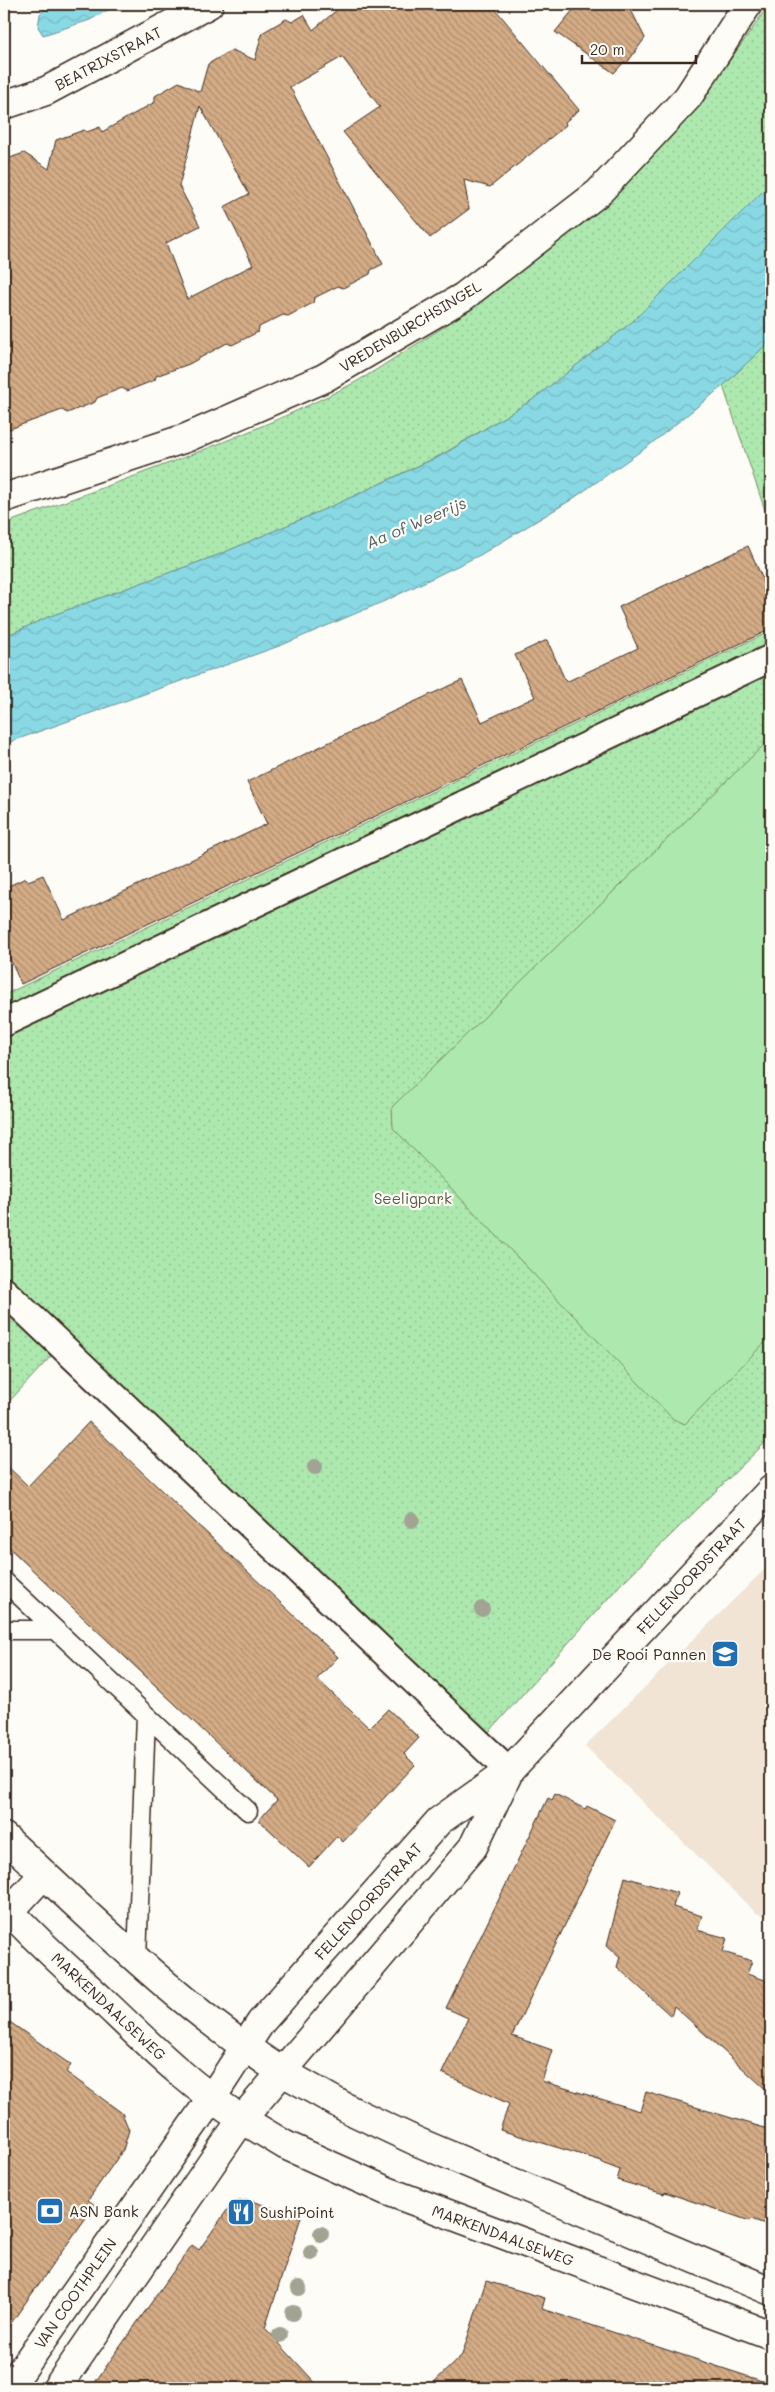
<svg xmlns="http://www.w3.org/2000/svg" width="775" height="2392" viewBox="0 0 775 2392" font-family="Mali,sans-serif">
	<defs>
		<pattern id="green-dots" width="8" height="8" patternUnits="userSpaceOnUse" patternTransform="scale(1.25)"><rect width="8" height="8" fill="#ade9af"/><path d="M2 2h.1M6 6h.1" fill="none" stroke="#96c896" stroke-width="1.8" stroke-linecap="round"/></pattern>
		<pattern id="water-waves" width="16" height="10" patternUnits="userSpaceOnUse" patternTransform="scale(1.25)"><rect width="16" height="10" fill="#89d9e5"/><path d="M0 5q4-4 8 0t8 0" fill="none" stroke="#77bac4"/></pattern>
		<pattern id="building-back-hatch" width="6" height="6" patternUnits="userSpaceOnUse" patternTransform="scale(1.25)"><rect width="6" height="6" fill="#d4ac86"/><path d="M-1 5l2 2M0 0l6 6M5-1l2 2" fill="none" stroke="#ad8c6d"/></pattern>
	</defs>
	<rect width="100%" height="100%" fill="#fdfcf7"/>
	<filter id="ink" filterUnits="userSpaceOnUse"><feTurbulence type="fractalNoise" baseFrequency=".02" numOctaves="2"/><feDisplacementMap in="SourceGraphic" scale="10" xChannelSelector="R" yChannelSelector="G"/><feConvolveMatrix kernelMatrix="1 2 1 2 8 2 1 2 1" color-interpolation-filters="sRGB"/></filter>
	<g filter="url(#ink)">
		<path fill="#f1e4d5" d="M771,1563v355l-15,-5 -171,-167z"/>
		<path fill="url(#green-dots)" stroke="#748a66" d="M769,4h2v179l-139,139 -100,78 -89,54 -104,49 -121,52 -170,62 -44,20v-113c117,-44 237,-83 348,-140 21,-11 40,-25 60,-37 142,-87 267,-204 357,-343z
			M771,340v188l-48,-142z
			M771,631v806l-151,148 -131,147 -12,-11 -15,17 -408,-385 -50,54v-412z"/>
		<path fill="#ade9af" stroke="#748a66" d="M771,738v598l-86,88 -12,-5 -280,-291 -1,-21z"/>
		<path fill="url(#water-waves)" stroke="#6a9395" d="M49,4h69l-28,16 -47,15 -5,-8 2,-13z
			M771,183v157l-48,46 -72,58 -80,56 -91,55 -93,45 -105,45 -278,99v-107l44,-20 170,-62 121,-52 105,-49 88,-54 100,-78z"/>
		<path fill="url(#building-back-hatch)" stroke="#3b2a1e" fill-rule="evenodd" d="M344,4h147l88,106 -14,12 1,3 -17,14 -59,48 -26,-7 5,29 -39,29 -87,-106 37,-25 -38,-50 -52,30 93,177 -12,6 -1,4 -27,14 -5,-2 -24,12 -1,5 -25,13 -5,-1 -24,12 -1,5 -26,13 -5,-2 -38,21 -33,12 -1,4 -28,11 -5,-3 -25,10 -2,4 -28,11 -5,-3 -58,21v-271l20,-7 25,16 7,-29 28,-10 3,2 13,-5 2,5 53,-30v-6l24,-14 21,10 8,-28 24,-14 23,10 7,-27 24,-14 6,3 12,-7 9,15zM200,106l49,88 -25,13 29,58 -66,34 -21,-56 34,-17 -21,-40z
			M578,4h50l17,34 -18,25 -3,-1 -10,11 -59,-41z
			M748,546l23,52v31l-750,355 -17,-39v-57l22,-10 2,3 15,-6 21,45 203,-96 -20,-42 145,-70 70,-32 20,42 53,-25 -20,-42 32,-15 19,42 72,-34 -19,-41z
			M89,1422l249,235 -21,22 52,49 19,-19 31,29 -15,16 11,11 -72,77 -6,-6 -28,31 -50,-47 18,-20 -273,-257v-80l24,23z
			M555,1794l30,15 2,-3 28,14 -103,216 40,14 -10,31 98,30 6,-19 125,38v96l-20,-7 -1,2 -85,-29 -1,2 -47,-14 3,-10 -18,-7v-2l-102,-31 9,-26 -67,-31 26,-55 -22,-10 102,-210 4,2z
			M625,1877l52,16 -4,14 29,9 -5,14 30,8 -4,14 29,9 -5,13 24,8v112l-97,-88 -3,10 -54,-49 3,-10 -13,-12z
			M4,2018l67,47 -5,7 56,41 7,17 -6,20 -35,50 7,5 -91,128z
			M248,2200l53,17 -36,111 55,60h-229l101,-143 7,5 31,-44 9,-5z
			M486,2281l59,17 -3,11 223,73 -1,6h-336l34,-33z"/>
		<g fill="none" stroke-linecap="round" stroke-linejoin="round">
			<g stroke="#3b2a1e" stroke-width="21">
				<path id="service" d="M4,1581l244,230
					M4,1630h52
					M137,1959l9,-244"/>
			</g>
			<g stroke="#3b2a1e" stroke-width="30">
				<path id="pedestrian" d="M4,1023l767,-365
					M4,1291l505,480"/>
			</g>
			<g stroke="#3b2a1e" stroke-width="31">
				<path id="minor" d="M4,105l42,-14 163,-87
					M4,498l182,-60 138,-60 139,-81 135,-104 90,-96 60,-93
					M281,2071l71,40 66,31 353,149
					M9,2388l202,-289
					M57,2388l185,-269 43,26 102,46 384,144"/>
			</g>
			<g stroke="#3b2a1e" stroke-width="31">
				<path id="secondary" d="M4,1837c88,81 175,169 277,234
					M4,1905c31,35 67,66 101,98 43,41 86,84 137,116l231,-272 35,-73
					M10,1911l34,-37
					M211,2099l50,-77 178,-201 70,-50 262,-281"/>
			</g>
			<use href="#service" stroke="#fdfcf7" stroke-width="18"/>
			<use href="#pedestrian" stroke="#fdfcf7" stroke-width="26"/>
			<use href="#minor" stroke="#fdfcf7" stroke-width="28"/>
			<use href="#secondary" stroke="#fdfcf7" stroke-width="28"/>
		</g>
		<g fill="#a2a393">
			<circle cx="315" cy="1467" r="8"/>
			<circle cx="412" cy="1520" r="8"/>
			<circle cx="482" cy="1609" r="8"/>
			<circle cx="321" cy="2234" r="8"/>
			<circle cx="311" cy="2253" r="8"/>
			<circle cx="299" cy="2288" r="8"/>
			<circle cx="293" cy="2313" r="8"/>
			<circle cx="280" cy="2335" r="8"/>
		</g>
	</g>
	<defs>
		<g id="school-square" transform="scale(1.4375)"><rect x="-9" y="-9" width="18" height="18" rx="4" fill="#1f6fb2" stroke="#fdfcf7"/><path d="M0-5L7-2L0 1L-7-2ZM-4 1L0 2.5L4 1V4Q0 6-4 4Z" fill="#fff"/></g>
		<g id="bank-square" transform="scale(1.4375)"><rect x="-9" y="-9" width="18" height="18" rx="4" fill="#1f6fb2" stroke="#fdfcf7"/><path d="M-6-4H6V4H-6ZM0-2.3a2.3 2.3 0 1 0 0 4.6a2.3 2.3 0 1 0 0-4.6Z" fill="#fff"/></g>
		<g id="restaurant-square" transform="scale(1.4375)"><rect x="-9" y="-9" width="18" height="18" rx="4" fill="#1f6fb2" stroke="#fdfcf7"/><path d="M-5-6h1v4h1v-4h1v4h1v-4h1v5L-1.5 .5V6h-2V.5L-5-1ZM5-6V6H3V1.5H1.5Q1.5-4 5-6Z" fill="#fff"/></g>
	</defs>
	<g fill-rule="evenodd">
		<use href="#school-square" x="725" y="1654"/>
		<use href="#bank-square" x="50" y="2211"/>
		<use href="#restaurant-square" x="241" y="2212"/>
	</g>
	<g text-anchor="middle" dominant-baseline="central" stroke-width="4.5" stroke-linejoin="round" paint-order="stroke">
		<g font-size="15" fill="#3b2a1e" stroke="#fdfcf7">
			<text transform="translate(108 58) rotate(-28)">BEATRIXSTRAAT</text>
			<text transform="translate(410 326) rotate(-31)">VREDENBURCHSINGEL</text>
			<text transform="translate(691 1576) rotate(-47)">FELLENOORDSTRAAT</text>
			<text transform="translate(368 1901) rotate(-48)">FELLENOORDSTRAAT</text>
			<text transform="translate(109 2006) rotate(43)">MARKENDAALSEWEG</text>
			<text transform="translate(503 2235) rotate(20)">MARKENDAALSEWEG</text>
			<text transform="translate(75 2293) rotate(-55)">VAN COOTHPLEIN</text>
		</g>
		<g font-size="15" fill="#585a42" stroke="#fdfcf7">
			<text x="413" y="1198">Seeligpark</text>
		</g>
		<g font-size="15" fill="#3b2a1e" stroke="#fdfcf7" text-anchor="start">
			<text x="706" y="1654" text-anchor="end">De Rooi Pannen</text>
			<text x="69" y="2211">ASN Bank</text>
			<text x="260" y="2212">SushiPoint</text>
		</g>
		<g font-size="16" font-style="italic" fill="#525f5a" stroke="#fdfcf7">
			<text transform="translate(416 522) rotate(-23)">Aa of Weerijs</text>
		</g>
	</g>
	<rect width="775" height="2392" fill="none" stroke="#fdfcf7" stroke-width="20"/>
	<rect x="10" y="10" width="755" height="2372" fill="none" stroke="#3b2a1e" stroke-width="2" filter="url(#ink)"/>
	<path d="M582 55v8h114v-8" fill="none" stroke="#3b2a1e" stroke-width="2.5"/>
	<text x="590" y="55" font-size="15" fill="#3b2a1e" stroke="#fdfcf7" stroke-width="4" paint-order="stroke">20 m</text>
</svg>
